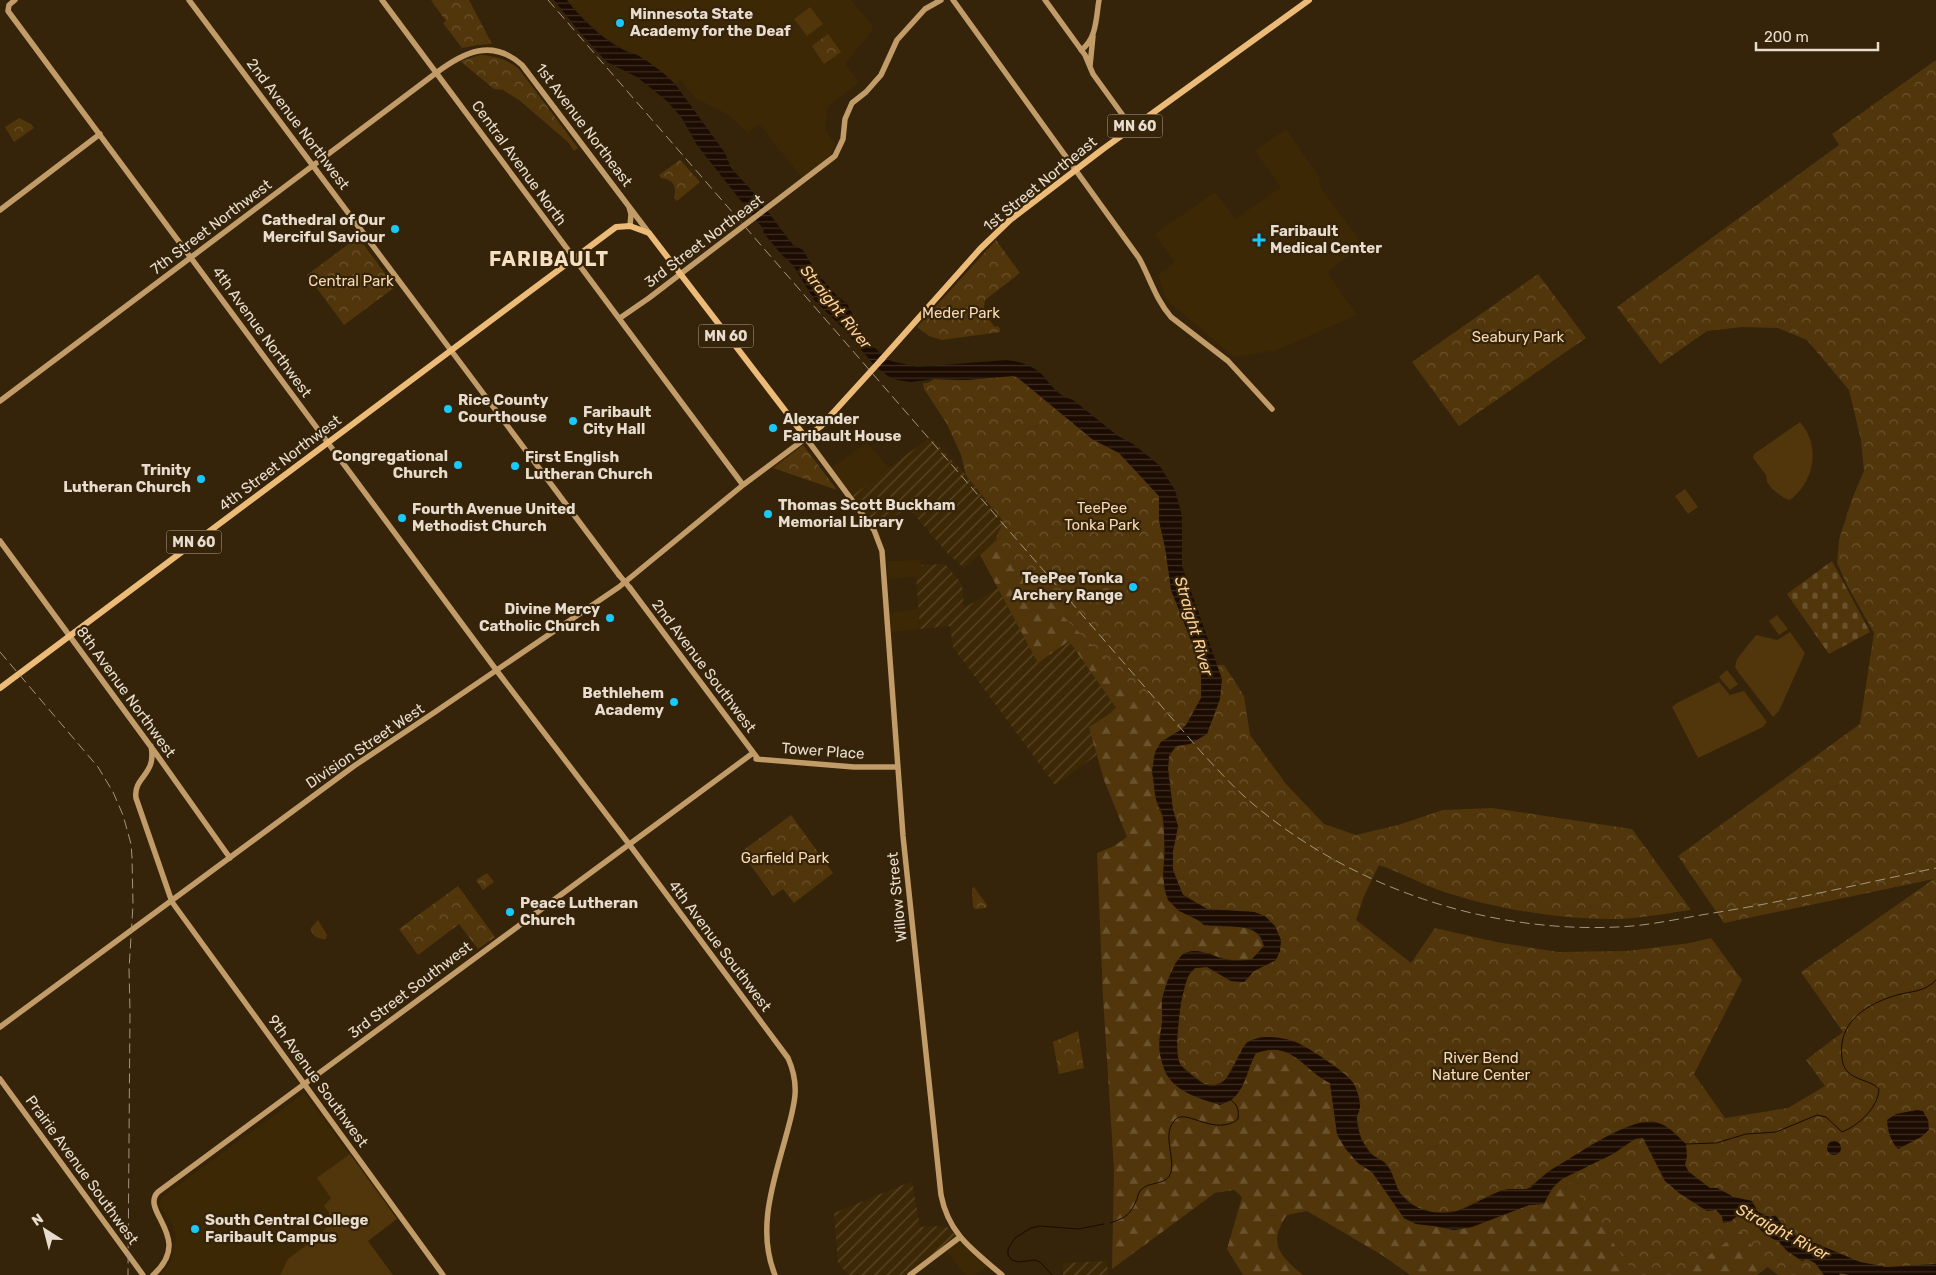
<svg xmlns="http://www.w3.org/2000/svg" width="1936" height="1275" viewBox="0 0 1936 1275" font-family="Rubik,sans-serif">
	<defs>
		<pattern id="industrial-furrows" width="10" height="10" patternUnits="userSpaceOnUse" patternTransform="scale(1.25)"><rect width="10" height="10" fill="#3d2806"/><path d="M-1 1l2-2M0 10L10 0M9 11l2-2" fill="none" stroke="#594729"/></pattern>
		<pattern id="forest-firs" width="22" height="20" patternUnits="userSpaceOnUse" patternTransform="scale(1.25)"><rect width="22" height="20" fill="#51360b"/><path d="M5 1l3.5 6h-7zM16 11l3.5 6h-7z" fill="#6a522d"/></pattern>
		<pattern id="cemetery-stones" width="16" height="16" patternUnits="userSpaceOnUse" patternTransform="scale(1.25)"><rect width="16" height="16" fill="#51360b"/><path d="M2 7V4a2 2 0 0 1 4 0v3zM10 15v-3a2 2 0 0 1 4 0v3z" fill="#6a522d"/></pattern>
		<pattern id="park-crowns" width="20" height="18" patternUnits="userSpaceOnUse" patternTransform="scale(1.25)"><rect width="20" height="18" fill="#51360b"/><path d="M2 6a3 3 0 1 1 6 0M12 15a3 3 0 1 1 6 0" fill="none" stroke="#6a522d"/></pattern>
		<pattern id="water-rules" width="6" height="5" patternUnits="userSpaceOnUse" patternTransform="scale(1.25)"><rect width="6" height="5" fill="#1b0b00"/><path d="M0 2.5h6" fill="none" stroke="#3c2e24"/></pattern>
	</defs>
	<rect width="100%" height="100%" fill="#35230a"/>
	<path fill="#3d2806" d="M567,0h284l20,24 2,6 -28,34 14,19 -31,23 -3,24 11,14 -8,14 -26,20 -43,-54 -11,9 -21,-19 -32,-16 -14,-18 -6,4 -10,-10 -29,-20 -8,-2 -22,-14 -33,-30z
		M1286,129l33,48v8l44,60 -36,27 30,43 -80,35 -43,7 -64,-54 -5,-7 -7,-21 17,-13 -20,-28 60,-42 20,27 46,-32 -26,-36z
		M867,442l22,26 -37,28 -21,-28z
		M918,560l4,5 1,7 -7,5 -28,2 -1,-18z
		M918,609l2,20 -29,3 -2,-19z
		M304,1093l93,126 -29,22 25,34h-232l10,-14 5,-23 -3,-12 -14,-21 3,-8z
		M961,1240l27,26 -13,9h-10l-19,-24z"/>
	<path fill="url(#industrial-furrows)" d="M930,437l36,38 37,46 -6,19 -33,28 -17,-15 -39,-46 -30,22 -26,-33z
		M945,564l17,20 2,24 34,-20 40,75 31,-22 48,68 -28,18 8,28 -42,30 -102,-138 -3,-21 -30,3 -4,-52 7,-5 -1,-7z
		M912,1181l8,46 26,-1 15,14 -47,35h-66l-10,-12 -4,-50z
		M1107,1261l1,14h-45v-12z"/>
	<path fill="#51360b" d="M810,7l13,17 -16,12 -13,-17z
		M1800,422c21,24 15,59 -10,78l-6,-2 -12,-9 -5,-7 -1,-7 -13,-17 1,-4z
		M1685,489l13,18 -10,7 -13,-18z
		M1777,615l11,14 -9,6 -10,-14z
		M1790,632l15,21 -26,58 -6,6 -35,-45 -3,-5 2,-8 19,-24 21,5z
		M1727,670l11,14 -8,6 -11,-13z
		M1719,682l11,13 14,-4 23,31 -4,5 -65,31 -26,-51 5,-4z
		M350,1154l47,65 -29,22 25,34h-113l8,-16 32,-24 9,-10v-13l-5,-6 7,-8 -14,-20z"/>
	<path fill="url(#forest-firs)" d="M1008,530l153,123 40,13 -22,65 -18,11c-3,18 -10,40 -5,58 2,9 7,15 8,25 1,22 -2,44 1,66 12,12 24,24 38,33 3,2 8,2 12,2 20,2 42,-4 49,20l-11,13c-17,3 -29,1 -44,-6l-34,10 -13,37v23l-3,16 1,15 4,14 3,7 32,22 21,8c3,-2 8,-3 11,-5 15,-11 16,-32 25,-47 37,-13 46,16 74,30l7,51 8,14 13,15 14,9 32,46 12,6 18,2 19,4 19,-3 57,-22c21,0 18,-15 33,-26 8,-6 19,-10 29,-15l146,52 41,59 -10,-8 -11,8h-347l-28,-20 -75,-44 -20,4c-20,28 -7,41 16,60h-60l-16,-26 15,-52 -8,-7 -19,3 -103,76 2,-100 -11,-172 -6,-144 17,-7 13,-9 -23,-57 -15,-53 28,-18 -48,-68 -31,22 -58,-108z
		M318,920l9,15 -1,4c-7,1 -16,-4 -15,-11z"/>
	<path fill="url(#cemetery-stones)" d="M1832,561l38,71 -41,22 -42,-60z"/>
	<path fill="url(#park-crowns)" d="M431,0h38l23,44 -14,1 -16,3 -19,-25 3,-2z
		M828,34l13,18 -17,12 -12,-18z
		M480,55c16,1 26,4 39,14l59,79 -4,3 -6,-9 -49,-42 -16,-10 -9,-1 -34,-28z
		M1936,60v1215h-158l-10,-8 -27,-36 -58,44h-47l-78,-109 -31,23 -25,1 -45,21 -24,1 -18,-5 -15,-14 -9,-22 -7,-9 -12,-7 -11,-17 -12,-60 -39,-28 -63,-8 -22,38 -10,5 -11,-1 -25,-20 -3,-14 5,-48 7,-26 7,-8 12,-1 24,14 13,1 10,-11 22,-11 -11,-44 -11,-4 -47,-3 -25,-15 -9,-24v-19l5,-25 -5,-16 -5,-41 1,-13 7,-10 13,-2 -126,-128 -67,-77 7,-18 -37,-46 -5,-20 -14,-31 -23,-35 -1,-6h5l6,-4 32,1 47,-4 4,1 75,62 27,14 40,43v25l6,26 36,118h23l20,31 6,39 36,49 38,40 32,11 42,-10 45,-15 49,-2 140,21 59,81c-23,3 -48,8 -72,9 -56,1 -127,-10 -180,-29 -20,-7 -39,-18 -60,-25l-15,31 -8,24 55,43 24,-35 61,14 62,10 69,-1 63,-8 21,-5 31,42 -48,94 31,44 63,-10 37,-22 -19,-26 37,-28 -42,-60 133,-93 -210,44 -46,-67 182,-132 14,-91 -27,-48 -10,-22 2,-23 13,-41 12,-28 -3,-31 -12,-50 -42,-50 -29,-12 -36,-1 -35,4 -47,33 -43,-57 222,-162 -7,-11z
		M19,118l12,6 3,4 -20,14 -9,-15z
		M680,160l20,22 -23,19 -3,-3c3,-12 -1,-19 -13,-20l-2,-3z
		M358,237l37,50 -51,38 -37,-50z
		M996,240l24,33 -35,27 -1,7 3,5 -2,3 10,12 3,-1 2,3v3l-58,8 -13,-4 -12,-9z
		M1538,274l48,64 -127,88 -47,-64z
		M803,445l34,45 -64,-22z
		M791,815l42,58 -39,30 -11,-14 -10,7 -32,-44z
		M487,873l7,9 -11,8 -7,-10z
		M458,886l37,51 -17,12 -19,-25 -41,31 -19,-26z
		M974,887l13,18 -1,3 -11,1 -2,-2 -1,-19z
		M1078,1031l6,37 -25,6 -6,-32z"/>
	<path fill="url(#water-rules)" d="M554,0h13c14,19 37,41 59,51 4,2 8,2 11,4 14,8 27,18 38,29l50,69 6,15 22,24 40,53 10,5 13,22 21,24 10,8 17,32 15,16 12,9 26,6 89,-7c13,1 31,7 39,18 8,10 14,18 28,22l45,36 15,8 26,21 16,25 7,26v50l40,113 -2,20 -13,35 -17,10 -14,2 -7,10 -1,13 5,41 5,16 -5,25v19l10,25 24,14 47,3 11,4 10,10 6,14 -1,11 -4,9 -22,11 -10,11 -13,-1 -24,-14 -12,1c-3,3 -6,6 -7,9 -7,13 -16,77 -7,88 4,6 11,10 17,15 31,24 37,-29 50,-38 12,-8 32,-5 45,-1 12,4 55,32 61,43 3,5 6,16 6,22 0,9 -6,8 -2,22 2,10 7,22 16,28 3,2 7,4 10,6 9,8 10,21 15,30 10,15 30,22 47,21 20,-1 37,-16 55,-22 10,-4 21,0 30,-3 5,-7 11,-11 18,-17 25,-14 80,-54 106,-49 14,3 21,13 31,22l1,12 -2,9 4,7 21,16h7l17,9 18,4 6,11 12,5 5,-2 13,16 22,13 5,-1 45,19 27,5 49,-3v11h-86l-10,-2 -1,2h-15l-9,-12 -8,-4 -5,2 -15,-10 -8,-9 -13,-7 -14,-13 -15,-6 -7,6 -7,1 -1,-7 -6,-6 -9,1 -28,-18 -14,-12 -22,-43 -8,1 -22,15 -51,25 -10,9 -8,16 -15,1 -57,22 -18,3 -20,-4 -18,-2 -12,-6 -32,-46 -14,-9 -13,-15 -8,-14 -7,-51c-28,-14 -37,-43 -74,-30 -9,15 -10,36 -25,47 -3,2 -8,3 -11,5 -19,-6 -42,-12 -53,-30 -3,-5 -6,-15 -7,-21 -2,-11 1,-20 2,-31 1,-7 -1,-16 0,-23 2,-11 13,-43 23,-47 15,-6 27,4 41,7 9,1 17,1 26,-1l12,-13c-2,-5 -3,-11 -8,-14 -8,-7 -40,-6 -52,-7l-4,-4 -21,-10 -11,-11 -3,-9 -2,-17 2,-21 -2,-38 -7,-16 -4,-28 3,-19 6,-10 18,-11 7,-6 15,-27v-32l-30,-76 -6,-43 -6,-26v-25l-40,-43 -27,-14 -75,-62 -4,-1 -47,4 -32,-1 -23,3 -14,-2 -9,-4 -14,-11 -31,-37 -28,-27 -22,-36 -12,-11 -18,-22 1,-2 -67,-85 -15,-27 -15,-17 -30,-24 -30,-15 -25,-27z
		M1917,1110l6,1 5,9 1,10 -8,7 -23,12c-8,-9 -10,-17 -11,-29l9,-6z
		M1827 1148a7 7 0 1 1 14 0a7 7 0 1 1-14 0Z"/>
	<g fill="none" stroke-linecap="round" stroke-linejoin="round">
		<path stroke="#1b0b00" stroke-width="1" d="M1686,1144l30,-1 30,-9 30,-2 41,-17 9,2 16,15c17,-7 36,-24 37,-43 -8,-9 -24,-8 -33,-19 -5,-7 -5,-19 -4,-27 4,-27 31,-41 55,-48 15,-4 28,-3 39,-15
			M1110,1223c17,-6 20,-8 27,-24 1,-4 2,-8 5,-10 8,-8 25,-3 29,-17 4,-17 -10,-39 5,-53 10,-10 40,18 62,0 1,-8 0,-14 -7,-19
			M1052,1275l-12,-13 -5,-2 -17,2 -6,-2 -4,-5v-6l7,-11 16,-10 9,-2 38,3 26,-5"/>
		<path stroke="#c19b68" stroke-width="5.5" d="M15,0l-6,5 -1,6 489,660 132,173 159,214c13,29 6,48 -2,78 -12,45 -30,93 -11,139
			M189,0l430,575
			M382,0l361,485
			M953,0l186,258c11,20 17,42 32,59l57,44 44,48
			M1045,0l40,55 8,19 39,54
			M1081,50c16,-11 15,-33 18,-50
			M1090,66l3,-30
			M629,207l2,7 -1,12
			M0,210l100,-76
			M620,318l29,-20 186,-142 8,-17 2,-20 7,-16 14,-11 15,-17 16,-35 28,-31 16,-9
			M0,401l436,-328c28,-21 56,-35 86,-8l127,168
			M0,541l157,214 73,103
			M630,588l128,171
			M151,746c6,30 -18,30 -15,52l36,104 271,373
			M756,759l98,8h44
			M0,1027l354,-261 81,-54 184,-125 124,-102 63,-47 68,92 8,21 21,285 38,359c8,40 32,55 61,80
			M0,1079l143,196
			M153,1275c42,-37 -14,-64 5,-83l595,-439
			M910,1275l50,-38"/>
		<path stroke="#ecbb78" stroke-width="6" d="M882,359l98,-110 30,-29 93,-71 206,-149
			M0,688l616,-461 14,-1 19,7 157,205 15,-12"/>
		<path stroke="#a39683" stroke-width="1" stroke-dasharray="10 5" stroke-linecap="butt" d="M548,0l655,754c16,17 32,35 50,50 100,84 234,129 364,123 30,-1 60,-8 90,-13 77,-12 153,-30 229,-46
			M0,652l98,115 15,25 10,23 8,29 1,13 1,48 -4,64 1,41 -2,265"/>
		<path stroke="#c19b68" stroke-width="5.5" d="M619,575l11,13"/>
		<path stroke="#ecbb78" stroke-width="6" d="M821,426l61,-67"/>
	</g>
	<g fill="#17cafb" stroke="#35230a" stroke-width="2">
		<circle cx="620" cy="23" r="5"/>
		<circle cx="395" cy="229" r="5"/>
		<path d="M1256.5 232.5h5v5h5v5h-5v5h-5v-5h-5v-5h5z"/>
		<circle cx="448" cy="409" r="5"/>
		<circle cx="573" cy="421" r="5"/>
		<circle cx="773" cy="428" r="5"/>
		<circle cx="458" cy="465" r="5"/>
		<circle cx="515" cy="466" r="5"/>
		<circle cx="201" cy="479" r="5"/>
		<circle cx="768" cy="514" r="5"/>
		<circle cx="402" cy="518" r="5"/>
		<circle cx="1133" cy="587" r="5"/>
		<circle cx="610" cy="618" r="5"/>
		<circle cx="674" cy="702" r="5"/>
		<circle cx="510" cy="912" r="5"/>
		<circle cx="195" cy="1229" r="5"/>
	</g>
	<g text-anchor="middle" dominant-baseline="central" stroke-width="4.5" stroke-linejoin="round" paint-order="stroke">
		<g fill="#35230a" stroke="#b2a492" stroke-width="1">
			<rect x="1107.5" y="114.5" width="55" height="23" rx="4"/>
			<rect x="698.5" y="324.5" width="55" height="23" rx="4"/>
			<rect x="166.5" y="530.5" width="55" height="23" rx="4"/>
		</g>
		<g font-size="14" font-weight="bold" fill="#e7dccd">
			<text x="1135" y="126">MN 60</text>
			<text x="726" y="336">MN 60</text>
			<text x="194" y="542">MN 60</text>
		</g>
		<g font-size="15" font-weight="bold" fill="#e7dccd" stroke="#35230a" text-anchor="start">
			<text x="630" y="14">Minnesota State<tspan x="630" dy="17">Academy for the Deaf</tspan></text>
			<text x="385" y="220" text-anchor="end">Cathedral of Our<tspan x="385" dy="17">Merciful Saviour</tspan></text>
			<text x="1270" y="231">Faribault<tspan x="1270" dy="17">Medical Center</tspan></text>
			<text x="458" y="400">Rice County<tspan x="458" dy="17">Courthouse</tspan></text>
			<text x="583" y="412">Faribault<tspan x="583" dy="17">City Hall</tspan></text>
			<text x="783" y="419">Alexander<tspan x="783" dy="17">Faribault House</tspan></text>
			<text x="448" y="456" text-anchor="end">Congregational<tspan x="448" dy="17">Church</tspan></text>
			<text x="525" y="457">First English<tspan x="525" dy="17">Lutheran Church</tspan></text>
			<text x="191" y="470" text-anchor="end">Trinity<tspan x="191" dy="17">Lutheran Church</tspan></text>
			<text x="778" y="505">Thomas Scott Buckham<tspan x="778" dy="17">Memorial Library</tspan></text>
			<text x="412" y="509">Fourth Avenue United<tspan x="412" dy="17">Methodist Church</tspan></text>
			<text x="1123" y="578" text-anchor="end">TeePee Tonka<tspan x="1123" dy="17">Archery Range</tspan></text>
			<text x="600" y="609" text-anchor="end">Divine Mercy<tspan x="600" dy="17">Catholic Church</tspan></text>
			<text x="664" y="693" text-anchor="end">Bethlehem<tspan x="664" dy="17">Academy</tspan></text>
			<text x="520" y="903">Peace Lutheran<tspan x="520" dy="17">Church</tspan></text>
			<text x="205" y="1220">South Central College<tspan x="205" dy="17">Faribault Campus</tspan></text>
		</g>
		<g font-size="15" fill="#e7dccd" stroke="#35230a">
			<text transform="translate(298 124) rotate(53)">2nd Avenue Northwest</text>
			<text transform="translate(584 125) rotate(53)">1st Avenue Northeast</text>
			<text transform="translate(519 163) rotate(54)">Central Avenue North</text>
			<text transform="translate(1040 184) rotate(-39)">1st Street Northeast</text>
			<text transform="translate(211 227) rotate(-37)">7th Street Northwest</text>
			<text transform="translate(704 241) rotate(-37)">3rd Street Northeast</text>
			<text transform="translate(262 332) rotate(54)">4th Avenue Northwest</text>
			<text transform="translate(280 463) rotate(-37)">4th Street Northwest</text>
			<text transform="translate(704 666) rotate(53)">2nd Avenue Southwest</text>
			<text transform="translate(126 692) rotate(54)">8th Avenue Northwest</text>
			<text transform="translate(365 746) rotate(-34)">Division Street West</text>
			<text transform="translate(823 751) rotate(4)">Tower Place</text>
			<text transform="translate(897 897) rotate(-96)">Willow Street</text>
			<text transform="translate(720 946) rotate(53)">4th Avenue Southwest</text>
			<text transform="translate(410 990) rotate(-37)">3rd Street Southwest</text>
			<text transform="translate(318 1081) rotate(54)">9th Avenue Southwest</text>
			<text transform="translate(82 1170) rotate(54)">Prairie Avenue Southwest</text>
		</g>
		<g font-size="15" fill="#f7d9b3" stroke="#35230a">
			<text x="351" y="281">Central Park</text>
			<text x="961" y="313">Meder Park</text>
			<text x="1518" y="337">Seabury Park</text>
			<text x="1102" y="508">TeePee<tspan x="1102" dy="17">Tonka Park</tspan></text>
			<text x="785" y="858">Garfield Park</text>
			<text x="1481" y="1058">River Bend<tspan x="1481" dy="17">Nature Center</tspan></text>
		</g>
		<g font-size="16" font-style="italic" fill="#fdd196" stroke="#35230a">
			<text transform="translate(836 307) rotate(51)">Straight River</text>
			<text transform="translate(1194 626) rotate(74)">Straight River</text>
			<text transform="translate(1783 1232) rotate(28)">Straight River</text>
		</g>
		<g font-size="20" font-weight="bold" letter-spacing="1" fill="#f6dfc1" stroke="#35230a">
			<text x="549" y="259">FARIBAULT</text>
		</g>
	</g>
	<g transform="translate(45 1230) rotate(324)" stroke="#35230a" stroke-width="4" paint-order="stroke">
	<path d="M0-4L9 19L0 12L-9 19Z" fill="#e7dccd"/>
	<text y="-8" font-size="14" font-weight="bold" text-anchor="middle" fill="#e7dccd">N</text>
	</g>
	<path d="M1756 42v8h122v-8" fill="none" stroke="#e7dccd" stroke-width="2.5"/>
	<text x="1764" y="42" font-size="15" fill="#e7dccd" stroke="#35230a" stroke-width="4" paint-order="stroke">200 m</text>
</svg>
